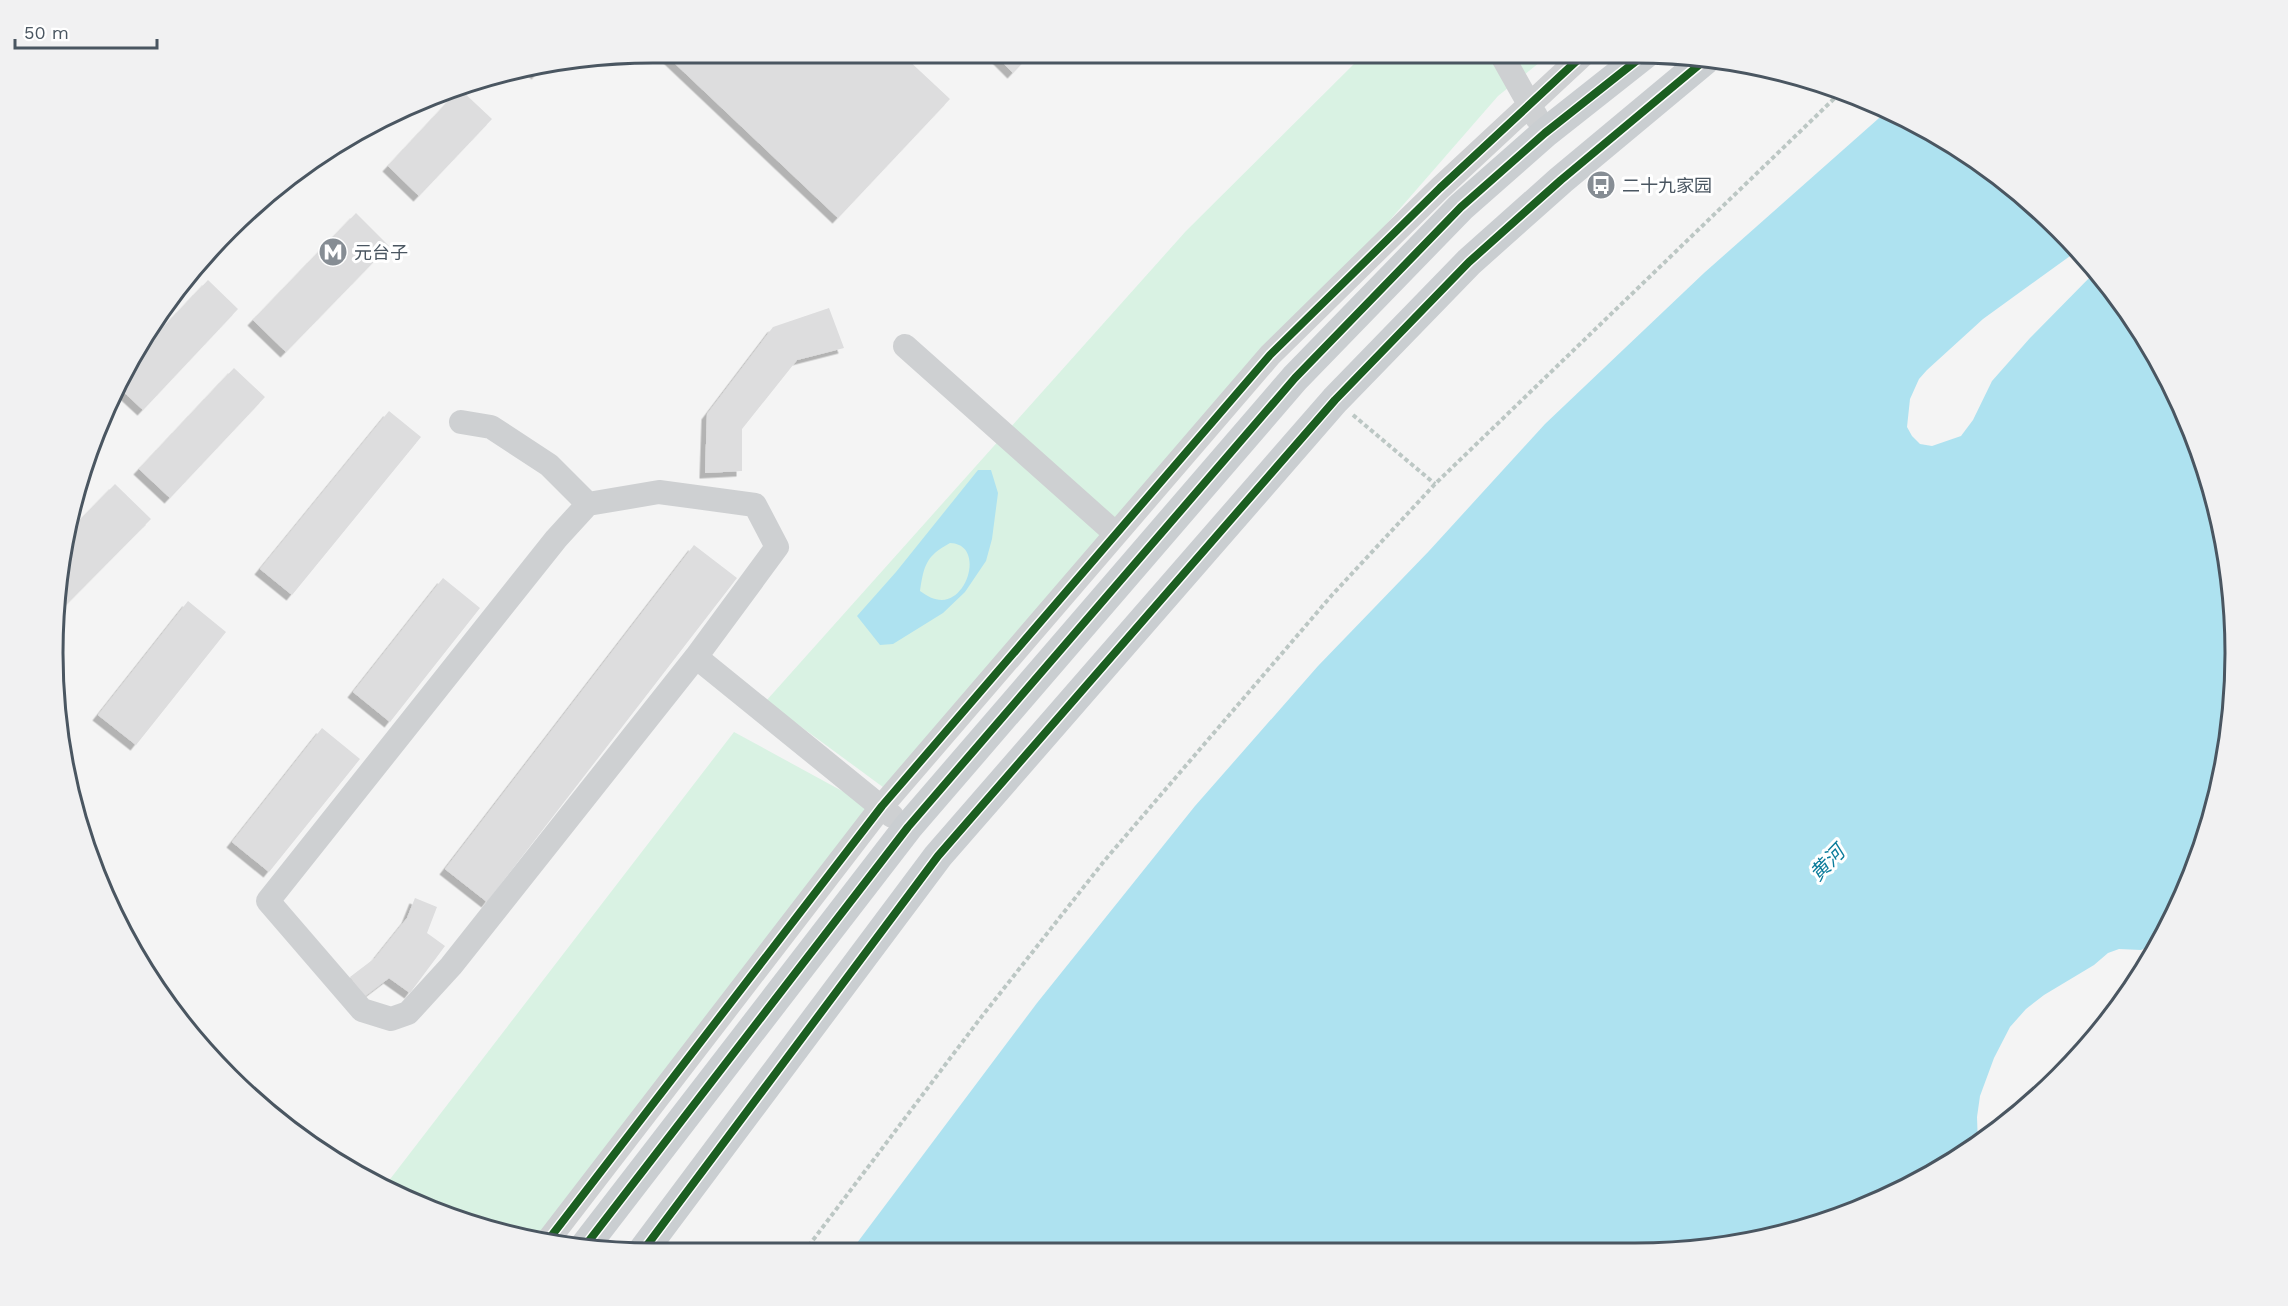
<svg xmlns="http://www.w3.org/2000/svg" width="2288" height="1306" viewBox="0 0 2288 1306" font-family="'Work Sans','Noto Sans SC',sans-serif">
	<defs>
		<filter id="shadow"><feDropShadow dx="-5.5" dy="5.5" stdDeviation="0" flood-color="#0004"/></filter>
	</defs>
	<rect width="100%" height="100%" fill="#f4f4f4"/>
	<path fill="#d9f2e3" d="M1550,54l-52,42 -607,697 -125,-92 420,-470 177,-176z
		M734,732l143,78 -334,428 -83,-16 -76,-35z"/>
	<path fill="#aee2f0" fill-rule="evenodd" d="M1887,111l49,22 95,69 46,49 -94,68 -56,51 -8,9 -9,20 -3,28 5,9 8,8 12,2 29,-10 12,-16 19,-39 38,-43 66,-67 16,17 62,100 41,110 19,116 -4,118 -26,114 -40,88 -14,12 -9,4 -22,-1 -11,4 -14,12 -50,30 -18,14 -16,18 -16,31 -14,38 -3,21 1,28 -10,7 -140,70 -115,26 -862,3 186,-248 158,-197 123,-140 111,-115 116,-127 159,-151z
		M978,470h13l7,23 -6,46 -6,22 -21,31 -22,21 -50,31 -13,1 -23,-29 39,-44zM950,543c34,1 19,57 -8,57 -8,0 -15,-4 -22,-9 4,-26 6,-35 30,-48z"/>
	<path fill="#ddddde" filter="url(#shadow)" d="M996,56h33l-16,17z
		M668,57h237l45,42 -112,119z
		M546,64l-9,10 -6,-6z
		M460,89l32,30 -73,77 -31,-30z
		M356,213l33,33 -103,106 -33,-32z
		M208,280l30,29 -95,101 -27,-25 10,-18z
		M829,308l15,40 -47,12 -55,69v42l-37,2 2,-59 66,-87z
		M234,368l31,29 -95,101 -31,-29z
		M389,411l32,26 -129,158 -32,-26z
		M115,484l36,35 -95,96 2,-40 8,-41z
		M694,545l43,33 -250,324 -42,-33z
		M443,578l37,30 -90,114 -37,-30z
		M188,601l38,31 -90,113 -38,-30z
		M322,728l38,31 -91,113 -37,-30z
		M415,898l22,9 -10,26 18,13 -35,47 -21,-15 -25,19 -14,-20 25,-19 32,-40z"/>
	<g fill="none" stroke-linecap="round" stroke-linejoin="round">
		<path stroke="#bcc7c4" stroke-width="4" stroke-dasharray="4.5 3" stroke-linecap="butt" d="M1353,415l82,69
			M804,1252l175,-232 126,-160 227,-265 103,-111 407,-393"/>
		<path stroke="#ced0d2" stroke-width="24" d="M1501,54l36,64
			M905,346l211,188
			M461,422l30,5 58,38 39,39
			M659,492l96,13 22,42 -81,110 -245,309 -43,47 -17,6 -29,-9 -94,-109 288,-362 32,-35z
			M696,657l196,159
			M549,1239l333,-433 388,-451 170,-167 144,-134"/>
		<path stroke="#caced1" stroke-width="30" d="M585,1246l323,-419 387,-449 166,-171 84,-74 100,-79
			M642,1252l296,-396 397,-456 134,-138 92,-82 144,-120"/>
		<g stroke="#fff" stroke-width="11">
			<path id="cycleway" d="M549,1239l333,-433 388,-451 170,-167 144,-134
				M585,1246l323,-419 387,-449 166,-171 84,-74 100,-79
				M642,1252l296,-396 397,-456 134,-138 92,-82 144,-120"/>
		</g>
		<use href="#cycleway" stroke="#1b5e20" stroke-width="8"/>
	</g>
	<defs>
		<g id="bus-disc" transform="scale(1.5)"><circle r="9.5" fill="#868d94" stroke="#fff"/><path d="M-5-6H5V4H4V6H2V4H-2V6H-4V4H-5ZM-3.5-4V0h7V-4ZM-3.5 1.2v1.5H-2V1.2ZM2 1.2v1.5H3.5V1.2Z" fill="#fff"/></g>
		<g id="metro-disc" transform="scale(1.5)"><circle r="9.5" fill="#868d94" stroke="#fff"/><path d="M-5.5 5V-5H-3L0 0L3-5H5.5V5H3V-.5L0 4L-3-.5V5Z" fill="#fff"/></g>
	</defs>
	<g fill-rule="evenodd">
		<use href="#bus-disc" x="1601" y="185"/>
		<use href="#metro-disc" x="333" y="252"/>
	</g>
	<g text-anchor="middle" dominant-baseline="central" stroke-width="6" stroke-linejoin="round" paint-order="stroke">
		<g font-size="18" fill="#4a5661" stroke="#fff" text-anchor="start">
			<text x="1622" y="185">二十九家园</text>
			<text x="354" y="252">元台子</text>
		</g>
		<g font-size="20" font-style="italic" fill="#0c7c9b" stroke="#fff">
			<text transform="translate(1827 863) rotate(-46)">黄河</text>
		</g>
	</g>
	<path d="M0 0H2288V1306H0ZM653 63H1635A590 590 0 0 1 2225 653V653A590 590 0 0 1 1635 1243H653A590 590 0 0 1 63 653V653A590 590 0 0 1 653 63Z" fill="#f1f1f2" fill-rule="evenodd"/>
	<path fill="none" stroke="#4a5661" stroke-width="3" d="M653 63H1635A590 590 0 0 1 2225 653V653A590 590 0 0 1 1635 1243H653A590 590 0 0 1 63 653V653A590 590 0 0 1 653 63Z"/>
	<path d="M15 39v9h142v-9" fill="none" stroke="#4a5661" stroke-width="3"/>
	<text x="24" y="39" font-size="18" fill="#4a5661" stroke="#ffffff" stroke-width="4.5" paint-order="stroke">50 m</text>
</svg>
